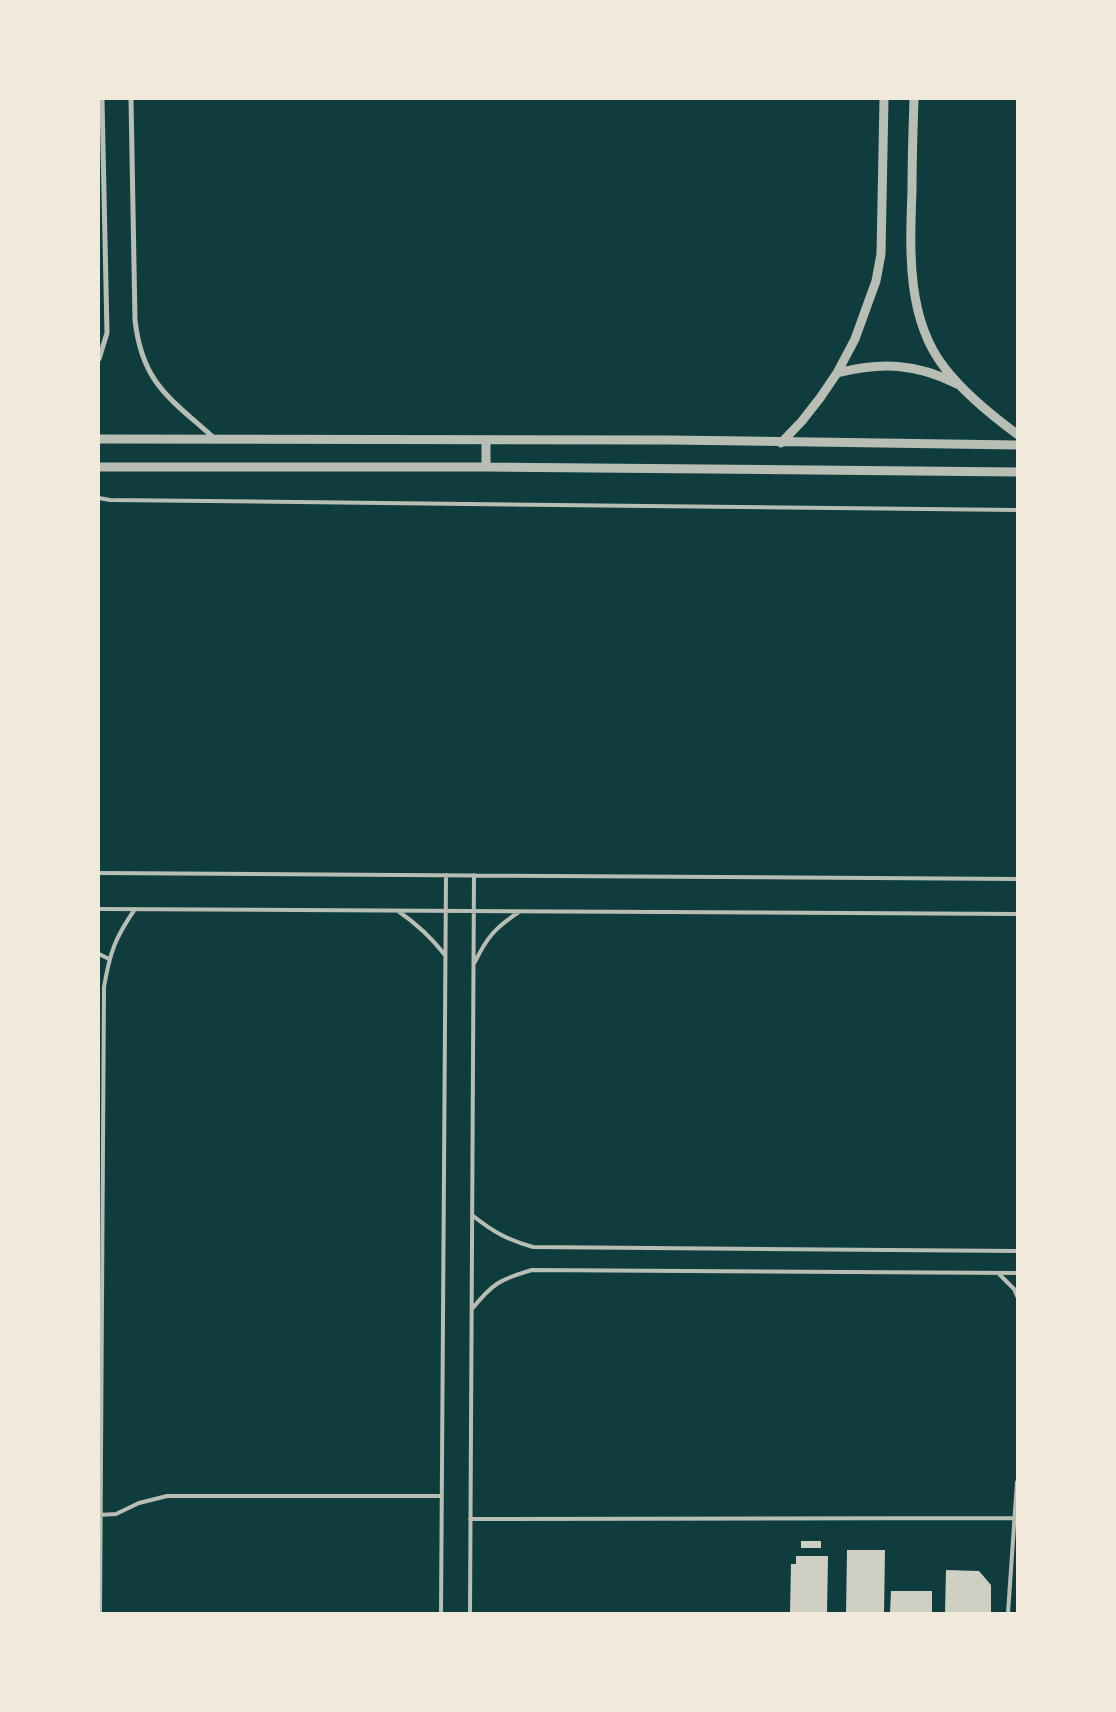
<svg xmlns="http://www.w3.org/2000/svg" width="1116" height="1712" viewBox="0 0 1116 1712" font-family="'Fira Sans',sans-serif">
	<rect width="100%" height="100%" fill="#0f3d3e"/>
	<path fill="#cfcfc3" d="M801,1541h20v7h-20z
		M847,1550h38l-1,63h-38z
		M796,1556h32l-1,57h-37l1,-49h5z
		M946,1570l33,1 12,14v28h-46z
		M891,1591h41v22h-42z"/>
	<g fill="none" stroke-linecap="round" stroke-linejoin="round">
		<path stroke="#b8beb3" stroke-width="4" d="M99,498l11,2 907,10
			M99,873l918,6
			M99,909l918,5
			M398,911c19,13 33,26 47,44
			M99,954l10,5
			M475,962c12,-25 21,-35 44,-50
			M472,1215c21,17 36,25 61,32l484,4
			M998,1273l16,16 3,7
			M472,1309c20,-25 28,-30 60,-39l485,3
			M99,1515l17,-1 23,-11 28,-7h275
			M470,1519l545,-1
			M100,1613l4,-626c6,-35 11,-49 31,-78
			M441,1613l5,-738
			M470,1613l4,-738
			M1008,1613l9,-131"/>
		<path stroke="#b8beb3" stroke-width="5" d="M131,99l4,221c7,64 36,79 80,119
			M99,359l8,-26 -5,-234"/>
		<path stroke="#b8beb3" stroke-width="9" d="M914,99c-1,30 -2,61 -2,91 -2,59 -6,128 32,177 20,26 47,48 73,67
			M837,373c44,-11 79,-10 120,11
			M99,439l571,1 347,5
			M781,443l21,-22 18,-23 17,-25 18,-34 21,-58 5,-27 3,-155
			M99,467h387l531,5
			M486,467v-27"/>
	</g>
	<rect width="1116" height="1712" fill="none" stroke="#f1e9da" stroke-width="200"/>
</svg>
